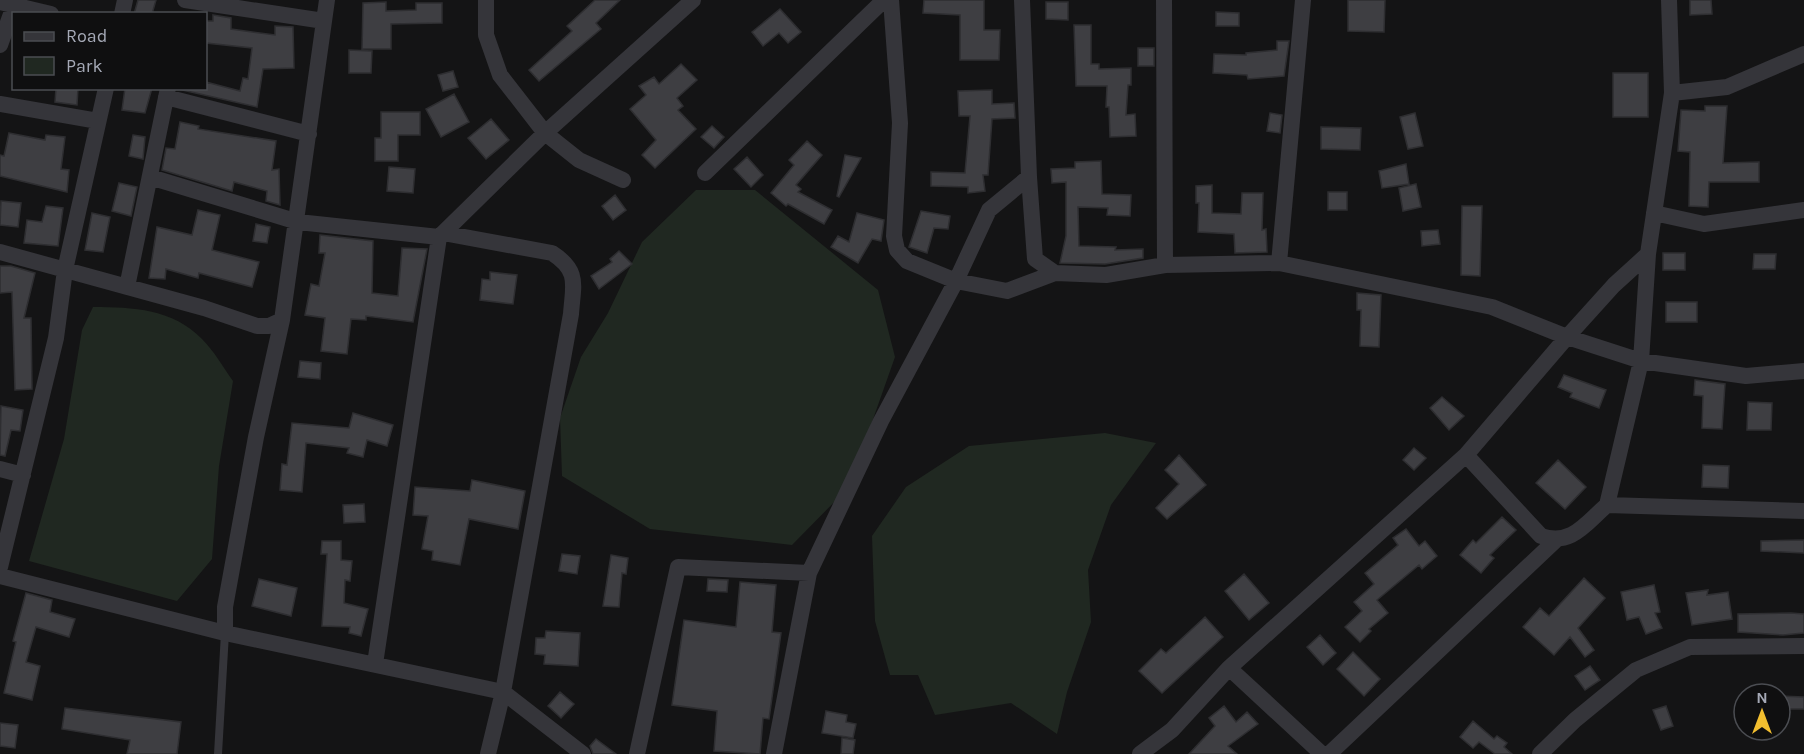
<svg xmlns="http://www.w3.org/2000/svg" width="1804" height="754" viewBox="0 0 1804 754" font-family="Karla,sans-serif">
	<rect width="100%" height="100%" fill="#141415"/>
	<path fill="#202821" d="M696,190h59l123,100 17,67 -46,130 -57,58 -142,-16 -88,-53 -2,-58 21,-61 27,-44 34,-71z
		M93,307c40,0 80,2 109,32 12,12 21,28 31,42l-14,85 -7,93 -35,42 -148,-40 35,-122 18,-109z
		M1105,433l51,10 -45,62 -23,65 3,52 -24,70 -10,42 -46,-31 -76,12 -17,-40h-28l-15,-54 -3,-85 34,-49 63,-41z"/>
	<path fill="#3e3e42" stroke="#2e2e31" stroke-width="1.5" d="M138,0h18l-4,14h-18z
		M595,0h25l-24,23 5,6 -62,52 -10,-11 43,-39 -5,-5z
		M924,0h60v30h16l-1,30h-39v-45l-37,-2z
		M1348,0h37l-1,32 -36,-1z
		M1690,0h21l1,14 -22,1z
		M386,2v9l30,-1v-7h26v20l-51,1v25h-29l1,-46z
		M1046,2h22v18l-22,-1z
		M780,9l21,23 -13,11 -9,-10 -16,13 -11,-14z
		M1216,12l23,1v13h-23z
		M213,15l18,3v11l44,6v-9l18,1 1,41 -31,1 -6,38 -79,-18 28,-1v-6l34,9 3,-13 5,1 4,-31 -46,-5v-22h7z
		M1074,25h17v39h8v5l32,-1v17h-3l-2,30 9,-1 1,22 -26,1 -1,-30h-3l1,-21h-31z
		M1277,41h12l-5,35 -36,3 -1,-4 -34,-2 1,-19 32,1v-2l31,-3z
		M1138,48h16v18h-16z
		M349,50l23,1 -1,22h-22z
		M681,64l16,16 -20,18 6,8 -5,4 18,19 -41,39 -13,-13 14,-15 -26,-31 16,-14 -7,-9 15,-9 5,7z
		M453,71l5,16 -15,4 -5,-16z
		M1613,73h35v44h-35z
		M56,88h22l-1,17 -22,-3z
		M125,88h27l-7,25 -23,-3z
		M992,90v14l22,-1 1,15 -23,1 -4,56h-5l2,16 -17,2v-6l-37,-1v-14l34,1 5,-57h-11l-1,-25z
		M454,94l15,28 -28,15 -15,-28z
		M1705,106h22l-4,57 36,-1v20h-50l-1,25 -19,-1 1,-54 -12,-1 3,-41 24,1z
		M381,112h39v23h-22v26h-23v-23h6z
		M1270,113l12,2 -2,18 -13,-2z
		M1415,113l8,33 -15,3 -8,-32z
		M491,119l18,21 -23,19 -18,-21z
		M180,122l19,4 -1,3 78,12 -4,29 7,-1 1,36 -14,-4 1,-10 -33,-9 -2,9 -70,-21 4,-22 9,1z
		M712,126l12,11 -10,11 -13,-11z
		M1321,127l40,1 -1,22 -39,-1z
		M9,133l36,7 1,-5 19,2 -4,32 8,1 -2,22 -67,-16v-21l4,1z
		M133,135l12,2 -2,22 -14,-3z
		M807,141l15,14 -26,30 5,4 -3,3 34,18 -8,14 -36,-20 -2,2 -15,-13 23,-28 -5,-5z
		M845,155l16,3 -22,39 -2,-1z
		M747,157l16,18 -12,12 -17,-18z
		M1101,161l1,33 29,1 -1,21 -23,-1 1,-7 -30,-1 1,39 37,1 -1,3 28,-1v9l-38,6 -45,-1 6,-27v-54l-14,1 -1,-14 24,-1v-6z
		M1406,164l3,20 -27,4 -3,-17z
		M389,167l26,2 -2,24 -26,-2z
		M119,183l18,4 -6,29 -19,-5z
		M1416,184l5,23 -18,4 -4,-23z
		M1212,185v28l29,1 1,-21h21l-1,37 4,-1 1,23 -32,1 -1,-19 -36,-2 1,-29h-3v-17z
		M1328,192h19v18h-19z
		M615,195l11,15 -13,10 -11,-14z
		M1,201l20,2 -3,24 -18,-2z
		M46,206l17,2 -5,38 -34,-3 3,-23 15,2z
		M1462,206h20l-2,70 -19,-1z
		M198,210l22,5 -8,35 47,12 -7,25 -53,-14 -1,5 -32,-9 -1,10 -16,-1 8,-51 35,8z
		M921,211l29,5 -2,13 -14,-1 -7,25 -18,-6z
		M92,213l18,4 -7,35 -18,-2z
		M857,213l27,7 -3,21 -9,-2 -14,24 -27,-16 7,-11 11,6z
		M256,224l14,3 -3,16 -14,-2z
		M1438,230l2,14 -18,2 -1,-15z
		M320,235l53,6 -1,52 26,3 4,-48 25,1 -14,73 -47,-6v4l-15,-1 -4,35 -26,-3 4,-33 -20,-3 6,-31 8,2 6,-33h-6z
		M619,251l13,13 -33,25 -8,-13 21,-14 -2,-3z
		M1663,253h22v17h-22z
		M1754,254h22l-1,15h-22z
		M0,266h11l24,7 -11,45h7l1,71 -17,1 -3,-98 -12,1z
		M490,272l27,3 -4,29 -33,-4 2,-21 8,1z
		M1357,293l24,2 -2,52 -19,-1 1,-36h-4z
		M1666,302h31v20h-31z
		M300,361l21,2 -1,16 -22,-2z
		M1564,375l42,15 -7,18 -29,-11 2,-4 -14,-6z
		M1695,380l30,4 -3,45 -20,-1 1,-32 -9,-1z
		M1442,397l22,19 -15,14 -19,-22z
		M1748,402l24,1 -1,27h-24z
		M1,406l22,4 -3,21 -9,-1 -6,26 -5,-1z
		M353,413l40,12 -6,21 -20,-6 -4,17 -16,-4 2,-5 -43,-5 -4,49 -22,-2 2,-26 5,1 5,-42 57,5z
		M1414,448l12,10 -12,12 -11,-10z
		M1179,455l27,30 -39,34 -11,-11 23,-24 -14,-14z
		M1558,460l28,27 -21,22 -29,-26z
		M1703,465l26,1 -1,22 -26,-1z
		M472,480l53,11 -7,38 -49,-10 -9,46 -28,-5 1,-9 -11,-2 6,-33 -15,-1 2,-28 55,4z
		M364,504l1,18 -21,1 -1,-18z
		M1502,517l14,13 -26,25 4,3 -13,15 -21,-18 13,-15 3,3z
		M1406,529l13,17 6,-5 12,15 -15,13 -3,-4 -42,35 11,13 -19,16 2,2 -11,11 -15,-15 17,-16 -8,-9 20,-18 -9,-11 33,-28 -5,-7z
		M1804,540v13l-43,-2v-10z
		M322,541h19v19l11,1 -2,20 -5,-1 -1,23 24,6 -7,27 -12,-3 1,-6 -28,-1 5,-72h-6z
		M562,554l18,2 -3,18 -18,-3z
		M611,555l17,3 -2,16 -4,-1 -3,34 -16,-1z
		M1244,574l25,29 -20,17 -24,-29z
		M1584,578l21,20 -27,30 16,22 -9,7 -15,-20 -16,18 -31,-28 17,-19 9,8z
		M259,579l38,9 -6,28 -39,-10z
		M708,579l20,1 -1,12 -20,-1z
		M740,582l36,3 -4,47 9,1 -12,86 -6,-1 -3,36 -46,-3 3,-40 -45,-6 12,-85 52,7z
		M1654,585l6,27 -5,1 7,15 -16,6 -7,-17 -12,3 -6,-28z
		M1708,590l-1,5 21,-3 4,27 -40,6 -6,-32z
		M26,593l26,7 -2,12 25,7 -6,18 -33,-10 -10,35 14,4 -8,34 -28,-7 12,-51 -3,-1z
		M1791,613l13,1v19l-21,2 -45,-3v-18z
		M1205,617l18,20 -61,56 -23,-22 22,-22 5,4z
		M546,631l34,2 -2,33 -34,-2 1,-9 -10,-1 1,-16h9z
		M1320,635l16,18 -13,12 -16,-18z
		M1353,652l27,27 -16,17 -27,-27z
		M1590,666l10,14 -15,10 -10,-14z
		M560,692l14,12 -13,14 -13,-12z
		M1780,696l24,1v12h-24z
		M1224,706l12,16 11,-10 11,12 -30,22 9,8h-48l26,-28 -6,-8z
		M1666,706l7,20 -12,4 -8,-20z
		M65,708l116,14 -4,32h-50l3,-14 -68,-11z
		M826,711l21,4 -1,7 10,2 -3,14 -31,-5z
		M1473,721l21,18 3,-3 10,7 -3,4 8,7h-17l-16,-12 -6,6 -13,-11z
		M0,723l18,2 -3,23 -15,-2z
		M842,738l13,2 -2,14h-12z
		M596,739l20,15h-23l-3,-8z"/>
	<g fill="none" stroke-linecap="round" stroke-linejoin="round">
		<path stroke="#35353a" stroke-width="8" d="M218,754l7,-121"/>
		<path stroke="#35353a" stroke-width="16" d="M185,0l139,21
			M327,0l-45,320 -26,117 -31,170v26l278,59 80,62
			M486,0v35l14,40 45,58 34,27 44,20
			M1022,0l7,177 6,82 20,14 51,2 59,-10 114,-2 213,44 75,30 74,24 105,15 58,-5
			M1164,0l1,265
			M0,2l51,12
			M122,14l3,-14
			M0,45l16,-45
			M1672,93l55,-6 77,-33
			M166,97l143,37
			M0,104l98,17
			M705,173l179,-173
			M150,177l148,45 141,15 106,-104 148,-133
			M1029,177l-40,33 -33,71 51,10 48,-18
			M1654,213l50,11 100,-14
			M443,233l109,20c28,18 21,32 19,61l-68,378 -15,62
			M0,252l204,56 53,18h12l13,-6
			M1279,263l24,-263
			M127,287l41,-199
			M1466,455l75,81c31,10 44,-12 66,-31l197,6
			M0,469l23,6
			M1607,505l34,-144 7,-107 24,-161 -3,-93
			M0,567l56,-229 9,-68 41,-182
			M0,576l225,57
			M375,664l64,-427
			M1229,668l93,86
			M637,754l41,-187 131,6
			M774,754l35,-181 72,-152 75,-140 -49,-20 -10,-11 -3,-14 6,-113 -9,-123
			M1140,754l32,-24 57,-62 237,-213 101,-118 47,-52 34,-31
			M1329,754l226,-213
			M1540,754l35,-34 61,-50 54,-23 114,-1"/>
	</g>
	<rect x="12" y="12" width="195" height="78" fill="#0f0f10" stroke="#4b4d52" stroke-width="1.5"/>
	<rect x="24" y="32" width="30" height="9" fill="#35353a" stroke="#4b4d52" stroke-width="1.5"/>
	<text x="66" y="42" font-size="18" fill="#a5a9b6">Road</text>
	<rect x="24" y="57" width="30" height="18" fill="#202821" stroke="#4b4d52" stroke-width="1.5"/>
	<text x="66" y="72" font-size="18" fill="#a5a9b6">Park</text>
	<g transform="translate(1762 712)"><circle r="28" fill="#0f0f10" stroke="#4b4d52" stroke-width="1.5"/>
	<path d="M0-4.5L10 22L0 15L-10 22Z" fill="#f2be2f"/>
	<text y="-9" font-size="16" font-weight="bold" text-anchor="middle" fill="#a5a9b6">N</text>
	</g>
</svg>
